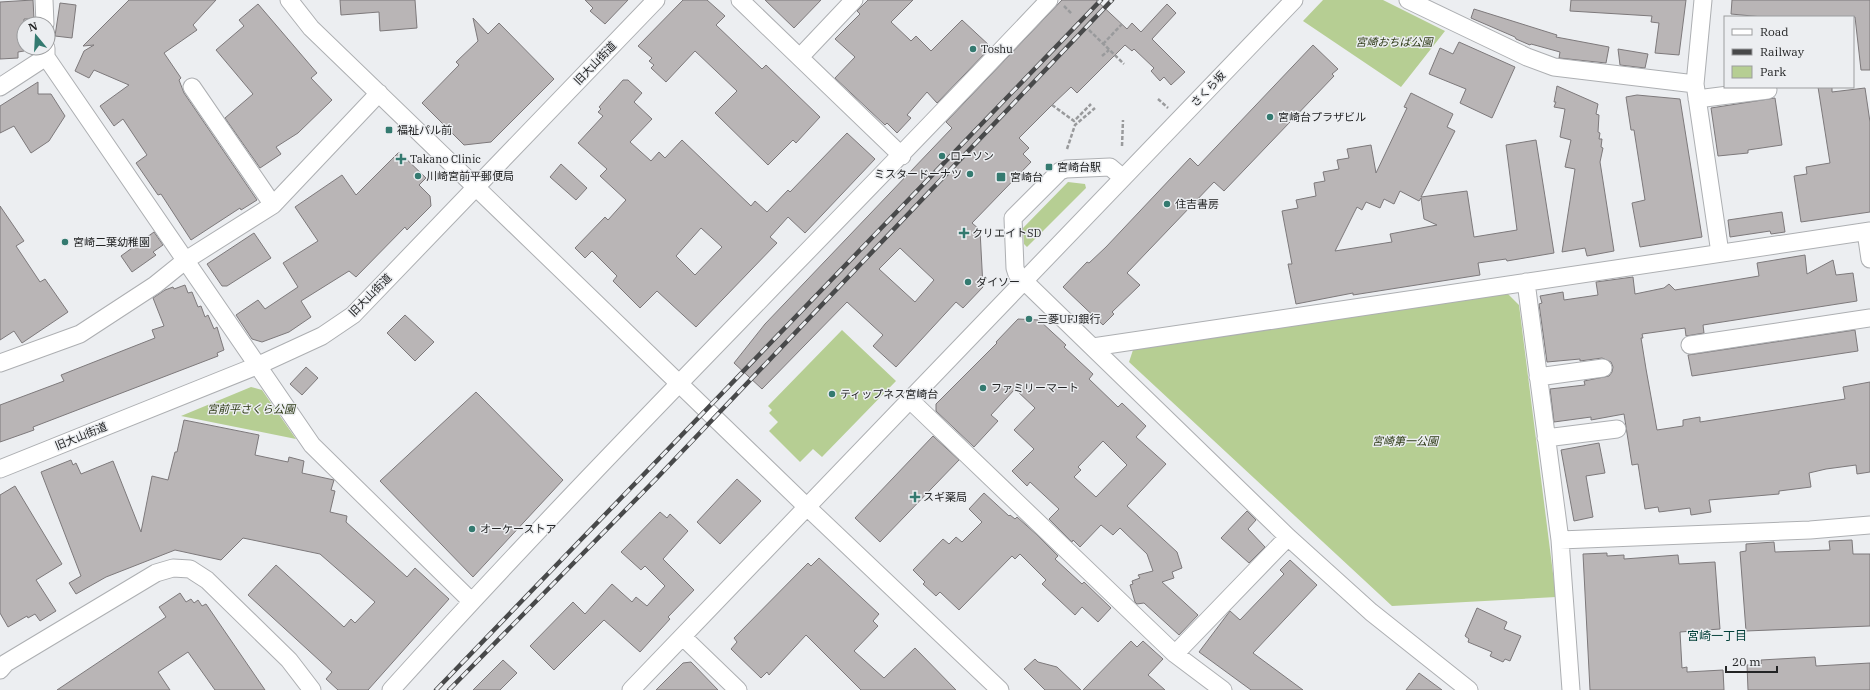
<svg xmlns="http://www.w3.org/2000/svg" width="1870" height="690" viewBox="0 0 1870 690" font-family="'IBM Plex Serif','Noto Sans JP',serif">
	<rect width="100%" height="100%" fill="#eceef1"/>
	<path fill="#b6ce93" d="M1323,0h60l62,31 -44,56 -98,-66z
		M1068,182l17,2 1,4 -59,59 -3,-3 -1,-16z
		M1507,293l12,12 37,292 -164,9 -263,-244 4,-12z
		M842,330l54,51 -74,76 -9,-8 -13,13 -31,-31 9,-9 -9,-9 3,-3 -4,-4z
		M251,387l11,3 34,49 -115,-23z"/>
	<path fill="#b9b5b6" stroke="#7d797b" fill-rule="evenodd" d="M33,0l1,19h-10v32l-6,1v6l-18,1v-57z
		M129,0h87l-23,25 4,5 -33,23 17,25 -2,2 5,13 73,107 -16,10 -1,-2 -49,32 -30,-46 -3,1 -22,-32 11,-8 -24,-36 -9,7 -14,-20 29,-21 -35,-15 -5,8 -14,-7 9,-20 10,-6 -11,1z
		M340,0h75l2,28 -37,3 -1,-19 -38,3z
		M585,0h43l-23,24 -15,-13 3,-3z
		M683,0h24l18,16 -9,9 46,44 4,-4 54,52 -24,26 -3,-3 -25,25 -53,-52 22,-22 -42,-40 -29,31 -15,-14 3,-3 -5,-4 3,-3 -14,-12z
		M765,0h56l-27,28z
		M868,0h45l-22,22 20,19 5,-5 15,15 31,-31 29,27 -54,56 -10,-11 -20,23 4,3 -14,15 -10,-10 -2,2 -50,-47 20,-21 -20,-18 25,-25 -3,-3z
		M1062,0h34l31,29 5,-6 9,9 26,-28 9,9 -24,26 33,33 -14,13 -7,-8 -4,4 -9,-10 3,-3 -20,-19 -2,2 -7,-6 -48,48 -6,-6 -19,18 -33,33 10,10 -6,6 8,8 -59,61 8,7 3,57 -20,21 -7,-6 -60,65 -23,-21 10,-11 -36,-33 -85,87 -28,-26 31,-39 187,-196 -6,-6zM900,248l34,32 -19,22 -36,-33z
		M1571,0h115l-7,55 -24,-2 4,-30 -8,-1 1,-6 -82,-5z
		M1732,0h138v70h-9l-6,-53h-92l-32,-3z
		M60,3l16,2 -4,33 -17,-2z
		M258,4l59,69 -6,5 21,22 -34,33 -22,14 5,7 -21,14 -35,-50 28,-24 -37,-44 28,-24 -5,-6z
		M1474,9l83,26 -1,2 53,10 -3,16 -47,-5 1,-6 -29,-8 -1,1 -14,-6 -1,-2 -44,-19z
		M473,18l15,16 11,-11 55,56 -63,63 -27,3 -42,-42 37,-38 -3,-3 22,-21z
		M1459,42l56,25 -23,51 -32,-15 6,-14 -37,-15 11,-26 13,6z
		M1313,45l25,24 -6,5 2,2 -110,115 -10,-9 -87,91 13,12 -28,27 2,2 -11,11 -40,-38 24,-25 2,1 17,-16 84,-89 8,8z
		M1618,49l30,5 -3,14 -25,-3z
		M623,80h5l14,13 -8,9 18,17 -22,23 21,19 8,-9 6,6 17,-18 69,66 4,-5 12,11 21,-22 2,2 57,-59 28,26 -70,74 -17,-16 -18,20 7,6 -81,84 -39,-36 -17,17 -27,-27 4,-5 -25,-25 -7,7 -10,-10 30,-31 3,3 18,-20 -26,-24 7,-7 -29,-26 25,-27 -5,-4 3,-3 -2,-2zM701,228l21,19 -27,28 -19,-19z
		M38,82v12h13l14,22 -16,25 -18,12 -17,-27 -14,7v-27z
		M1557,86l41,18 -2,10 3,1 -1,17 2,1 -1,6h3l-1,8 2,1 -3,14 14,89 -27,5 -2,-8 -23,4 13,-83 -10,-2 6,-27 -11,-3 5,-28 -11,-2 2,-5h-2z
		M1818,87h14v5l33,-4 5,34v90l-69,10 -7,-46 13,-2 -1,-7 24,-4z
		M1411,93l42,21 -6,13 8,4 -34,66 46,-6 7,46 43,-7 -11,-85 30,-5 18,113 -47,8 -1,-2 -28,4 2,12 -127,20v-2l-57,11 -8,-40h4l-10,-53 16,-3 -2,-8 20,-4 -2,-13 11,-2 -2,-9 16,-3 -2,-9 12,-2 -2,-9 24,-4 5,28 31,-65 -3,-1zM1400,191l19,10 2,-3 3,21 13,6 -47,9 2,8 -57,9 22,-44 5,3 4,-8 14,6 4,-9 10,5z
		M1637,95l43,4 22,138 -62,10 -8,-44 13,-3 -11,-70h-3l-5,-33z
		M1775,98l7,47 -34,5v3l-30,3 -7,-48z
		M399,152l27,26 -7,7 11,11 1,10 -24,24 -2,-3 -49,50 -7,-6 -48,30 10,16 -22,15 -27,10 -10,-3 -16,-24 22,-15 7,9 33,-22 -15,-24 35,-22 -23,-34 47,-32 14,20z
		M561,164l26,24 -11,12 -26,-23z
		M0,206l24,35 -8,5 24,36 5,-3 23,33 -46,31 -8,-12 -14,9z
		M1782,212l3,20 -14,2 -1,-3 -40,6 -2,-17z
		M154,232l9,13 -10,7 3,3 -24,17 -11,-16z
		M254,233l17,25 -44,28h-5l-15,-22z
		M1805,255l2,19 26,-14 3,15 17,-2 4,28 -154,24 1,8 -18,3 -1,-8 -43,6 1,4h-2l5,31 11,61 26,-4v-6l17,-3v5l145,-23 -2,-12 27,-5v90l-13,2 -1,-9 -30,4 -17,4 2,14 -32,4v3l-70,6 2,12 -20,3 -1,-7 -31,4 -1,-5 -13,2 -7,-45 -6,1 -8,-51 -33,6v-3l-37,5 -4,-33 35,-4 -1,-4 25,-5 3,-4 1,-5 -2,-5 -9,-4 -22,3v-2l-33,3 -8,-58 3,-1 -2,-7 23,-4 1,8 34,-5 -2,-13 37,-5 2,17 29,-6 5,-4 6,6 84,-14 -2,-13z
		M185,285l3,8 4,-1 6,15 3,-1 4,11 3,-2 6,14 3,-2 7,23 -7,3 1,3 -185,71 1,3 -34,12v-37l64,-24 -3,-6 94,-37 -3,-8 12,-4 -11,-28 12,-8 8,-3 1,2z
		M405,315l29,27 -19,19 -28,-28z
		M1018,319l21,1 27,25 -2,2 29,27 -4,5 29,28 4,-4 24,23 -10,11 30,27 -39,42 50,46 5,16 -10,4 2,6 -12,4 36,33 -19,20 -35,-32 -7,1 -2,-2 -5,-17 3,-1 -1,-3 8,-3 -2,-3 15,-4 -6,-17 -27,-26 -7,7 -12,-10 -21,22 -7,-7 -1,2 -23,-23 10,-10 -29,-27 -3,4 -15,-15 22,-22 -20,-19 21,-22 -20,-19 -24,26 7,6 -24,26 -38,-36v-7l61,-61 -1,-1zM1103,441l24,24 -31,32 -22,-20 7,-7 -3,-3z
		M1855,330l3,21 -166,25 -4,-21z
		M306,367l12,11 -16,17 -12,-11z
		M476,392l87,88 -90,97 -93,-96z
		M184,420l75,15 -4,20 33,7 1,-5 15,4 -2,12 32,7 -3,10 4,1 -5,21 17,4 -1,6 61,55 8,-9 34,31 -81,91h-30l-12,-11 6,-7 -84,-77 28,-30 68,62 7,-8 4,4 20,-21 -55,-48 -77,-16 -22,22 -46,-10 -69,27 -30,17 -7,-11 12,-7 -40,-104 30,-12 2,5 3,-2 5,11 32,-13 28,71 11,-56 16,4 7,-28h2z
		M933,436l26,24 -79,82 -25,-24z
		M1599,443l6,30 -19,3 7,41 -19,4 -13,-71z
		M737,479l24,22 -41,43 -23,-22z
		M15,486l47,78 -26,16 20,31 -16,10 -5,-7 -7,4 -1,-2 -19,11 -8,-14v-118z
		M984,493l25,23 1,-1 5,4 2,-2 19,17 22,22 -3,3 27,25 2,-2 27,26 -13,14 -16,-15 -7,8 -33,-31 4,-4 -26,-26 -5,5 -3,-3 -53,54 -19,-18 -4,4 -13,-12 2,-2 -12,-12 30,-31 6,5 7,-7 6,5 20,-20 -13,-13z
		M1247,511l9,9 -8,9 17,18 -16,16 -28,-25z
		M660,512l7,6 3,-4 18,17 -25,28 31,31 -26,27 2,2 -30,33 -36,-32 -50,50 -24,-24 43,-44 12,12 27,-30 20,18 4,-5 11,9 18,-20 -20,-20 -4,4 -20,-18z
		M1852,540l1,14h17v72l-124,5 -6,-79 6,-1v-7l28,-2 1,10 55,-2 -1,-9z
		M1607,553v3l17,-1v4l54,-4 1,9 36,-2 5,67 -40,3 2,36 5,-1v5l36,-2 1,20h-134l-7,-136z
		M819,558l60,56 -6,7 5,5 -24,25 30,27 31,-30 41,42h-95l-55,-55 -37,40 -2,-3 -6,6 -30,-29 6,-7 -3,-4 74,-75 3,3z
		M1290,560l27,25 -64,68 50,37h-52l-52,-38 31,-41 10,9 44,-46 -4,-4z
		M180,593l6,9 5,-3 3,4 4,-3 4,6 4,-2 59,86h-50l-27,-38 -30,20 12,18h-113l109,-73 -7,-10z
		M1477,608l30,14 -3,7 17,7 -11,25 -5,-2 -2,3 -13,-6 2,-4 -24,-10 1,-3 -4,-3z
		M1131,641l6,6 6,-6 20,18 -15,16 17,15h-82z
		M1815,657l1,9 54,-3v27h-122l-1,-25 14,-1v-4z
		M1035,659l3,3 19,5 24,23h-36l-21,-21z
		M503,660l14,13 -17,17h-27z
		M691,662l27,28h-62l27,-27z
		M1419,673l23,17h-36z"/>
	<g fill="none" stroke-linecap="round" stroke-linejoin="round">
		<g stroke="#adafb2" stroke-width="19">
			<path id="minor" d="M44,0l1,24
				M289,0l22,28 496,479 193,183
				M740,0l162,156
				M1408,0l119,57 27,10 141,17
				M1703,0l-8,84 25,169
				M46,57l266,388 159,156
				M800,57l54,-57
				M0,87l46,-30v-9
				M192,87l81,118
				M1697,99l71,-9
				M1123,178l-13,-11 -44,2 -6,2 -47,47 2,50 2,6 271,263 83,75 98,78
				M1866,232l4,27
				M1526,282l34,258 11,150
				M1690,345l180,-27
				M1093,347l777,-116
				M0,363l80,-29 75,-49 31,-25 87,-55 106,-112
				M1538,377l65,-9
				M910,400l265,254 48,36
				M1546,438l71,-9
				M0,469l259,-104 63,-29 31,-21 303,-315
				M1560,540l250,-10 60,-5
				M683,637l55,53
				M1175,654l113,-117
				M0,670l6,-7 150,-90 17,-5 17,1 17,11 82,80 23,30
				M391,690c213,-236 440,-459 658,-690
				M631,690l663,-690"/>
		</g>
		<path stroke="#999a9c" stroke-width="2.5" stroke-dasharray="4 2" stroke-linecap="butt" d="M1064,6l8,8
			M1089,30l35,34
			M1103,44l19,-20
			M1102,56l7,-6
			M1158,99l10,9
			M1052,105l22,16 17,-17
			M1122,146l1,-26
			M1067,149l8,-24 20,-17
			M1019,175l6,6"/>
		<use href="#minor" stroke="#fff" stroke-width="17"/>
		<g stroke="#48494a" stroke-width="4.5">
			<path id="rail" d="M436,690l665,-690
				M449,690l207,-211 456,-479"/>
		</g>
		<use href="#rail" stroke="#eceef1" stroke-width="3" stroke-dasharray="9" stroke-linecap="butt"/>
	</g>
	<g fill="#347a70" stroke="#eceef1" stroke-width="1.5">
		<circle cx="973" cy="49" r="4"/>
		<circle cx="1270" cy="117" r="4"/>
		<rect x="385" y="126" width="8" height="8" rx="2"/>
		<circle cx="942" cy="156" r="4"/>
		<path d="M399 153h4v4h4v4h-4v4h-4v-4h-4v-4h4z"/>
		<rect x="1045" y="163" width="8" height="8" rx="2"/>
		<circle cx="970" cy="174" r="4"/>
		<circle cx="418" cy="176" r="4"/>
		<rect x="996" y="172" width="10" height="10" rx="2"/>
		<circle cx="1167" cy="204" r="4"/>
		<path d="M962 227h4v4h4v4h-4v4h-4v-4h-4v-4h4z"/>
		<circle cx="65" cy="242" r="4"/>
		<circle cx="968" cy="282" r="4"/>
		<circle cx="1029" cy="319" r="4"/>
		<circle cx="983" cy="388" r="4"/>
		<circle cx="832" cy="394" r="4"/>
		<path d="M913 491h4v4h4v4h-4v4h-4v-4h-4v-4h4z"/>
		<circle cx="472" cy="529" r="4"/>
	</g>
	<g text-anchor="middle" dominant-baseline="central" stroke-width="3" stroke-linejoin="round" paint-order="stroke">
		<g font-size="11" font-style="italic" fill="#2e3b17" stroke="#eceef1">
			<text x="1394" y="42">宮崎おちば公園</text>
			<text x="251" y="409">宮前平さくら公園</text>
			<text x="1405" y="441">宮崎第一公園</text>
		</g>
		<g font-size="11" fill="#232425" stroke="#eceef1" text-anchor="start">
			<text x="981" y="49">Toshu</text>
			<text x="1278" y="117">宮崎台プラザビル</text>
			<text x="397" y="130">福祉パル前</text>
			<text x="950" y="156">ローソン</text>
			<text x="410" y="159">Takano Clinic</text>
			<text x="1057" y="167">宮崎台駅</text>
			<text x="962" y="174" text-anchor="end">ミスタードーナツ</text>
			<text x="426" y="176">川崎宮前平郵便局</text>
			<text x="1010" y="177">宮崎台</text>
			<text x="1175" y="204">住吉書房</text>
			<text x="972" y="233">クリエイトSD</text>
			<text x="73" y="242">宮崎二葉幼稚園</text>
			<text x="976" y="282">ダイソー</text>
			<text x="1037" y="319">三菱UFJ銀行</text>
			<text x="991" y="388">ファミリーマート</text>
			<text x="840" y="394">ティップネス宮崎台</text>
			<text x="923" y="497">スギ薬局</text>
			<text x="480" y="529">オーケーストア</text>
		</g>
		<g font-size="11" fill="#232425" stroke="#eceef1">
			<text transform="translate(595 63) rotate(-46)">旧大山街道</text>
			<text transform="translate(1208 89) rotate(-46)">さくら坂</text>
			<text transform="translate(370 295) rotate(-45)">旧大山街道</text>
			<text transform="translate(81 436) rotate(-22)">旧大山街道</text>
		</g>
		<g font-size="12" fill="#003e37" stroke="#eceef1">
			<text x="1717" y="635">宮崎一丁目</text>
		</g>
	</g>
	<rect x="1724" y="16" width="130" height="72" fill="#eceef1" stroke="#9c9d9f"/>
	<rect x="1732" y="29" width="20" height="6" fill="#ffffff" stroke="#9c9d9f"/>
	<text x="1760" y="36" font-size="12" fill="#232425">Road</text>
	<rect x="1732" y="49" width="20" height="6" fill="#48494a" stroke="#9c9d9f"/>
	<text x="1760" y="56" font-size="12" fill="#232425">Railway</text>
	<rect x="1732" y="66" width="20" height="12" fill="#b6ce93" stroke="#9c9d9f"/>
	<text x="1760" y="76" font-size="12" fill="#232425">Park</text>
	<g transform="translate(36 36) rotate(342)"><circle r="19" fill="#eceef1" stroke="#9c9d9f"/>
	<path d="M0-3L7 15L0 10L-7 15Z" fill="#347a70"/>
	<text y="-6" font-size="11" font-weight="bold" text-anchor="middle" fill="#232425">N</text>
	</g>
	<path d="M1726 666v6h51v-6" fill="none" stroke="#232425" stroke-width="2"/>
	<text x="1732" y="666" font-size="12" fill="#232425" stroke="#eceef1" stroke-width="3" paint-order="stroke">20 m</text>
</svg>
